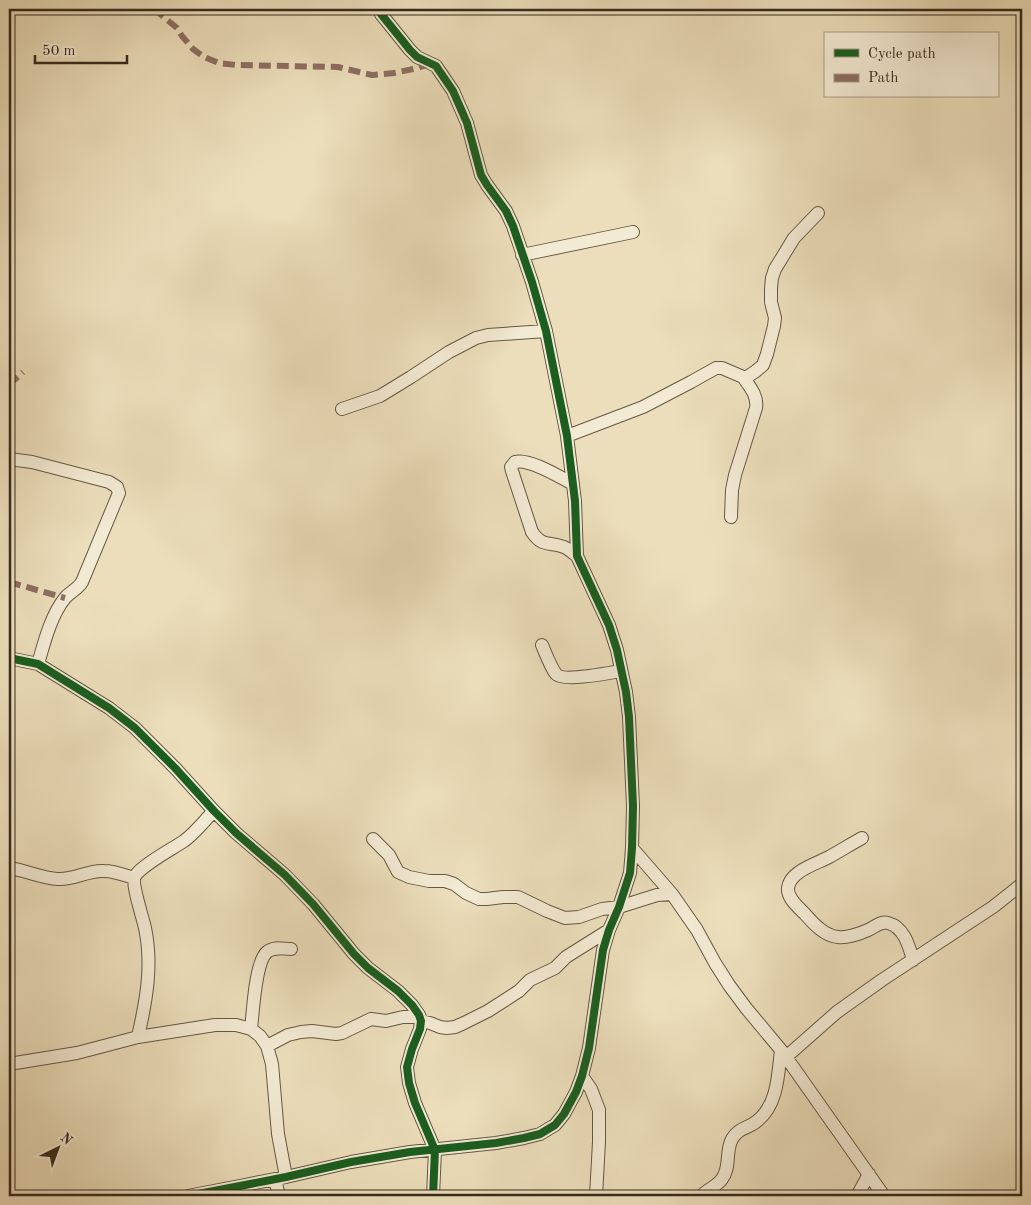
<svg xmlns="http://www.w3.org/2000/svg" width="1031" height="1205" viewBox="0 0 1031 1205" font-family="'Old Standard TT',serif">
	<rect width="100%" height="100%" fill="#ecdebb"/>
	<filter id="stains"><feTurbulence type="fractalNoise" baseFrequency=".004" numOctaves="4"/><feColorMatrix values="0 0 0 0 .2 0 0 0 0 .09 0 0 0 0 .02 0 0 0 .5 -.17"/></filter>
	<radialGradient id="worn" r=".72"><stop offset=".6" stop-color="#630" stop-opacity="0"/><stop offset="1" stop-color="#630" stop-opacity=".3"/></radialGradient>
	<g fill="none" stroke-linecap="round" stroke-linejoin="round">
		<g stroke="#645846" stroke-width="14">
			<path id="minor" d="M522,255l111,-23
				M342,409l38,-13 31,-19 38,-25 27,-14 12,-3 58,-4
				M567,436l76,-29 48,-25 25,-14h6l21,9h4l9,-6 7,-6 4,-11 7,-28 1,-8 -4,-16v-14l1,-10 3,-9 19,-31 24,-25
				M9,459l23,3 77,20 8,5 2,6 -37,89c-4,7 -12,10 -17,16 -14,17 -21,45 -27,66
				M573,484c-13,-7 -44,-26 -58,-22l-4,5 1,4 20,61c11,16 17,9 32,15 5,2 9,6 13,9
				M731,517l1,-27 3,-15 21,-67c2,-12 -6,-21 -13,-31
				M542,645c4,9 8,21 14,29 7,8 53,-1 65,-3
				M9,658l29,6 71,44 26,20 40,40 39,43 22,22 49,42 28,29 41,50 14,14 30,23 14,14 7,10 2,6 -1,8 -8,20 -5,18 2,16 6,20 20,47 -2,46
				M862,838c-11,6 -22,13 -33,19 -13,7 -39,14 -41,31 -1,10 10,19 16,25 9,10 20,23 34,24 9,1 21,-3 30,-7 7,-3 12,-9 20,-7 16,4 21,23 25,37
				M373,839l16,16 9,17 11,5 20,4h16l9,3 12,9 13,6h8l16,-2h15l29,14 18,7 14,-1 23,-8 17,-2 38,-12 15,-1
				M632,848l40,46 25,36 18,33 14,22 17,23 35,42 103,146
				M9,868c16,2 32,10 49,11 16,1 30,-9 46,-8 10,0 20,4 30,7
				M421,1021l9,2 10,4 7,1 8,-1 9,-4 24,-12 31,-20 11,-11 25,-12 11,-11 43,-27
				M251,1029c2,-16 4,-67 16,-77 7,-6 16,-3 24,-3
				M138,1037c8,-36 15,-71 7,-109 -2,-10 -14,-45 -10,-52 7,-11 37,-27 49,-35 11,-8 20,-20 30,-30
				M267,1046l21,-11 13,-3 11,-1 24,3 6,-1 29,-14 15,2 17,-4h17
				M786,1057l51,-45 45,-32 111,-73 29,-23
				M9,1064l68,-11 61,-16 77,-12h21l15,4 9,7 7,10 5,18 6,70 8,43
				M582,1076l9,13 8,21v32l-3,54
				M275,1179l4,17
				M188,1196l98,-19 65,-15 59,-10 86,-9 28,-5 16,-4 15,-9 9,-11 12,-22 6,-16 7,-28 14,-98 6,-20 10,-23 11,-34 2,-25 1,-42 -4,-89 -3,-25 -9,-42 -8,-25 -32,-69 -2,-55 -8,-65 -21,-105 -14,-49 -19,-56 -7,-15 -19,-26 -6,-10 -14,-52 -14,-32 -17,-25 -19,-9 -7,-7 -29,-36 -2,-5
				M701,1196c6,-6 16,-10 21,-17 9,-12 3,-27 10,-40 7,-12 16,-10 25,-18 21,-16 21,-47 24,-71
				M857,1196l12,-22"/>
		</g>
		<use href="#minor" stroke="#f3ead3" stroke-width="12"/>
		<path stroke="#8d6e63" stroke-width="6" stroke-dasharray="12 6" stroke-linecap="butt" d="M154,9l23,19 5,8 11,13 11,8 15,6 17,2 102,2 34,8 22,-2 24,-5 13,-5
			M9,383l1,1 13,-12
			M9,582l56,16"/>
		<g stroke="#f3ead3" stroke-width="11">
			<path id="cycleway" d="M9,658l29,6 71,44 26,20 40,40 39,43 22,22 49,42 28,29 41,50 14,14 30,23 14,14 7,10 2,6 -1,8 -8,20 -5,18 2,16 6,20 20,47 -2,46
				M188,1196l98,-19 65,-15 59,-10 86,-9 28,-5 16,-4 15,-9 9,-11 12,-22 6,-16 7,-28 14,-98 6,-20 10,-23 11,-34 2,-25 1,-42 -4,-89 -3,-25 -9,-42 -8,-25 -32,-69 -2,-55 -8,-65 -21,-105 -14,-49 -19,-56 -7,-15 -19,-26 -6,-10 -14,-52 -14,-32 -17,-25 -19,-9 -7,-7 -29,-36 -2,-5"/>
		</g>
		<use href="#cycleway" stroke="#1b5e20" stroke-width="8"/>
	</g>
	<rect width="1031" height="1205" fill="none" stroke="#ecdebb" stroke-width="30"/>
	<rect x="10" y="10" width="1011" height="1185" fill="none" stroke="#362b1f" stroke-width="2.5"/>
	<rect x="15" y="15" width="1001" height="1175" fill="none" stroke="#362b1f"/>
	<rect x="824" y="32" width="175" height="65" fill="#f3ead3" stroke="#a79e8b"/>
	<rect x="834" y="49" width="25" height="8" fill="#1b5e20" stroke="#a79e8b"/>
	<text x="868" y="58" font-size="15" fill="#362b1f">Cycle path</text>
	<rect x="834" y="74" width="25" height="8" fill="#8d6e63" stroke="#a79e8b"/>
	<text x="868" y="82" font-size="15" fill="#362b1f">Path</text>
	<g transform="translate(58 1148) rotate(42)" stroke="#f3ead3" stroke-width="4" paint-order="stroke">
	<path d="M0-4L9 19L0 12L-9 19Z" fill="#362b1f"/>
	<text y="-8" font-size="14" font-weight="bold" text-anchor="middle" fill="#362b1f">N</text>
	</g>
	<path d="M35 55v8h92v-8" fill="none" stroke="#362b1f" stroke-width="2.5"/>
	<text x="42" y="55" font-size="15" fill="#362b1f" stroke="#f3ead3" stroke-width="4" paint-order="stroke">50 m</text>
	<rect width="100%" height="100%" filter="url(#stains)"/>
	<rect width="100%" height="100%" fill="url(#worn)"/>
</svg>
